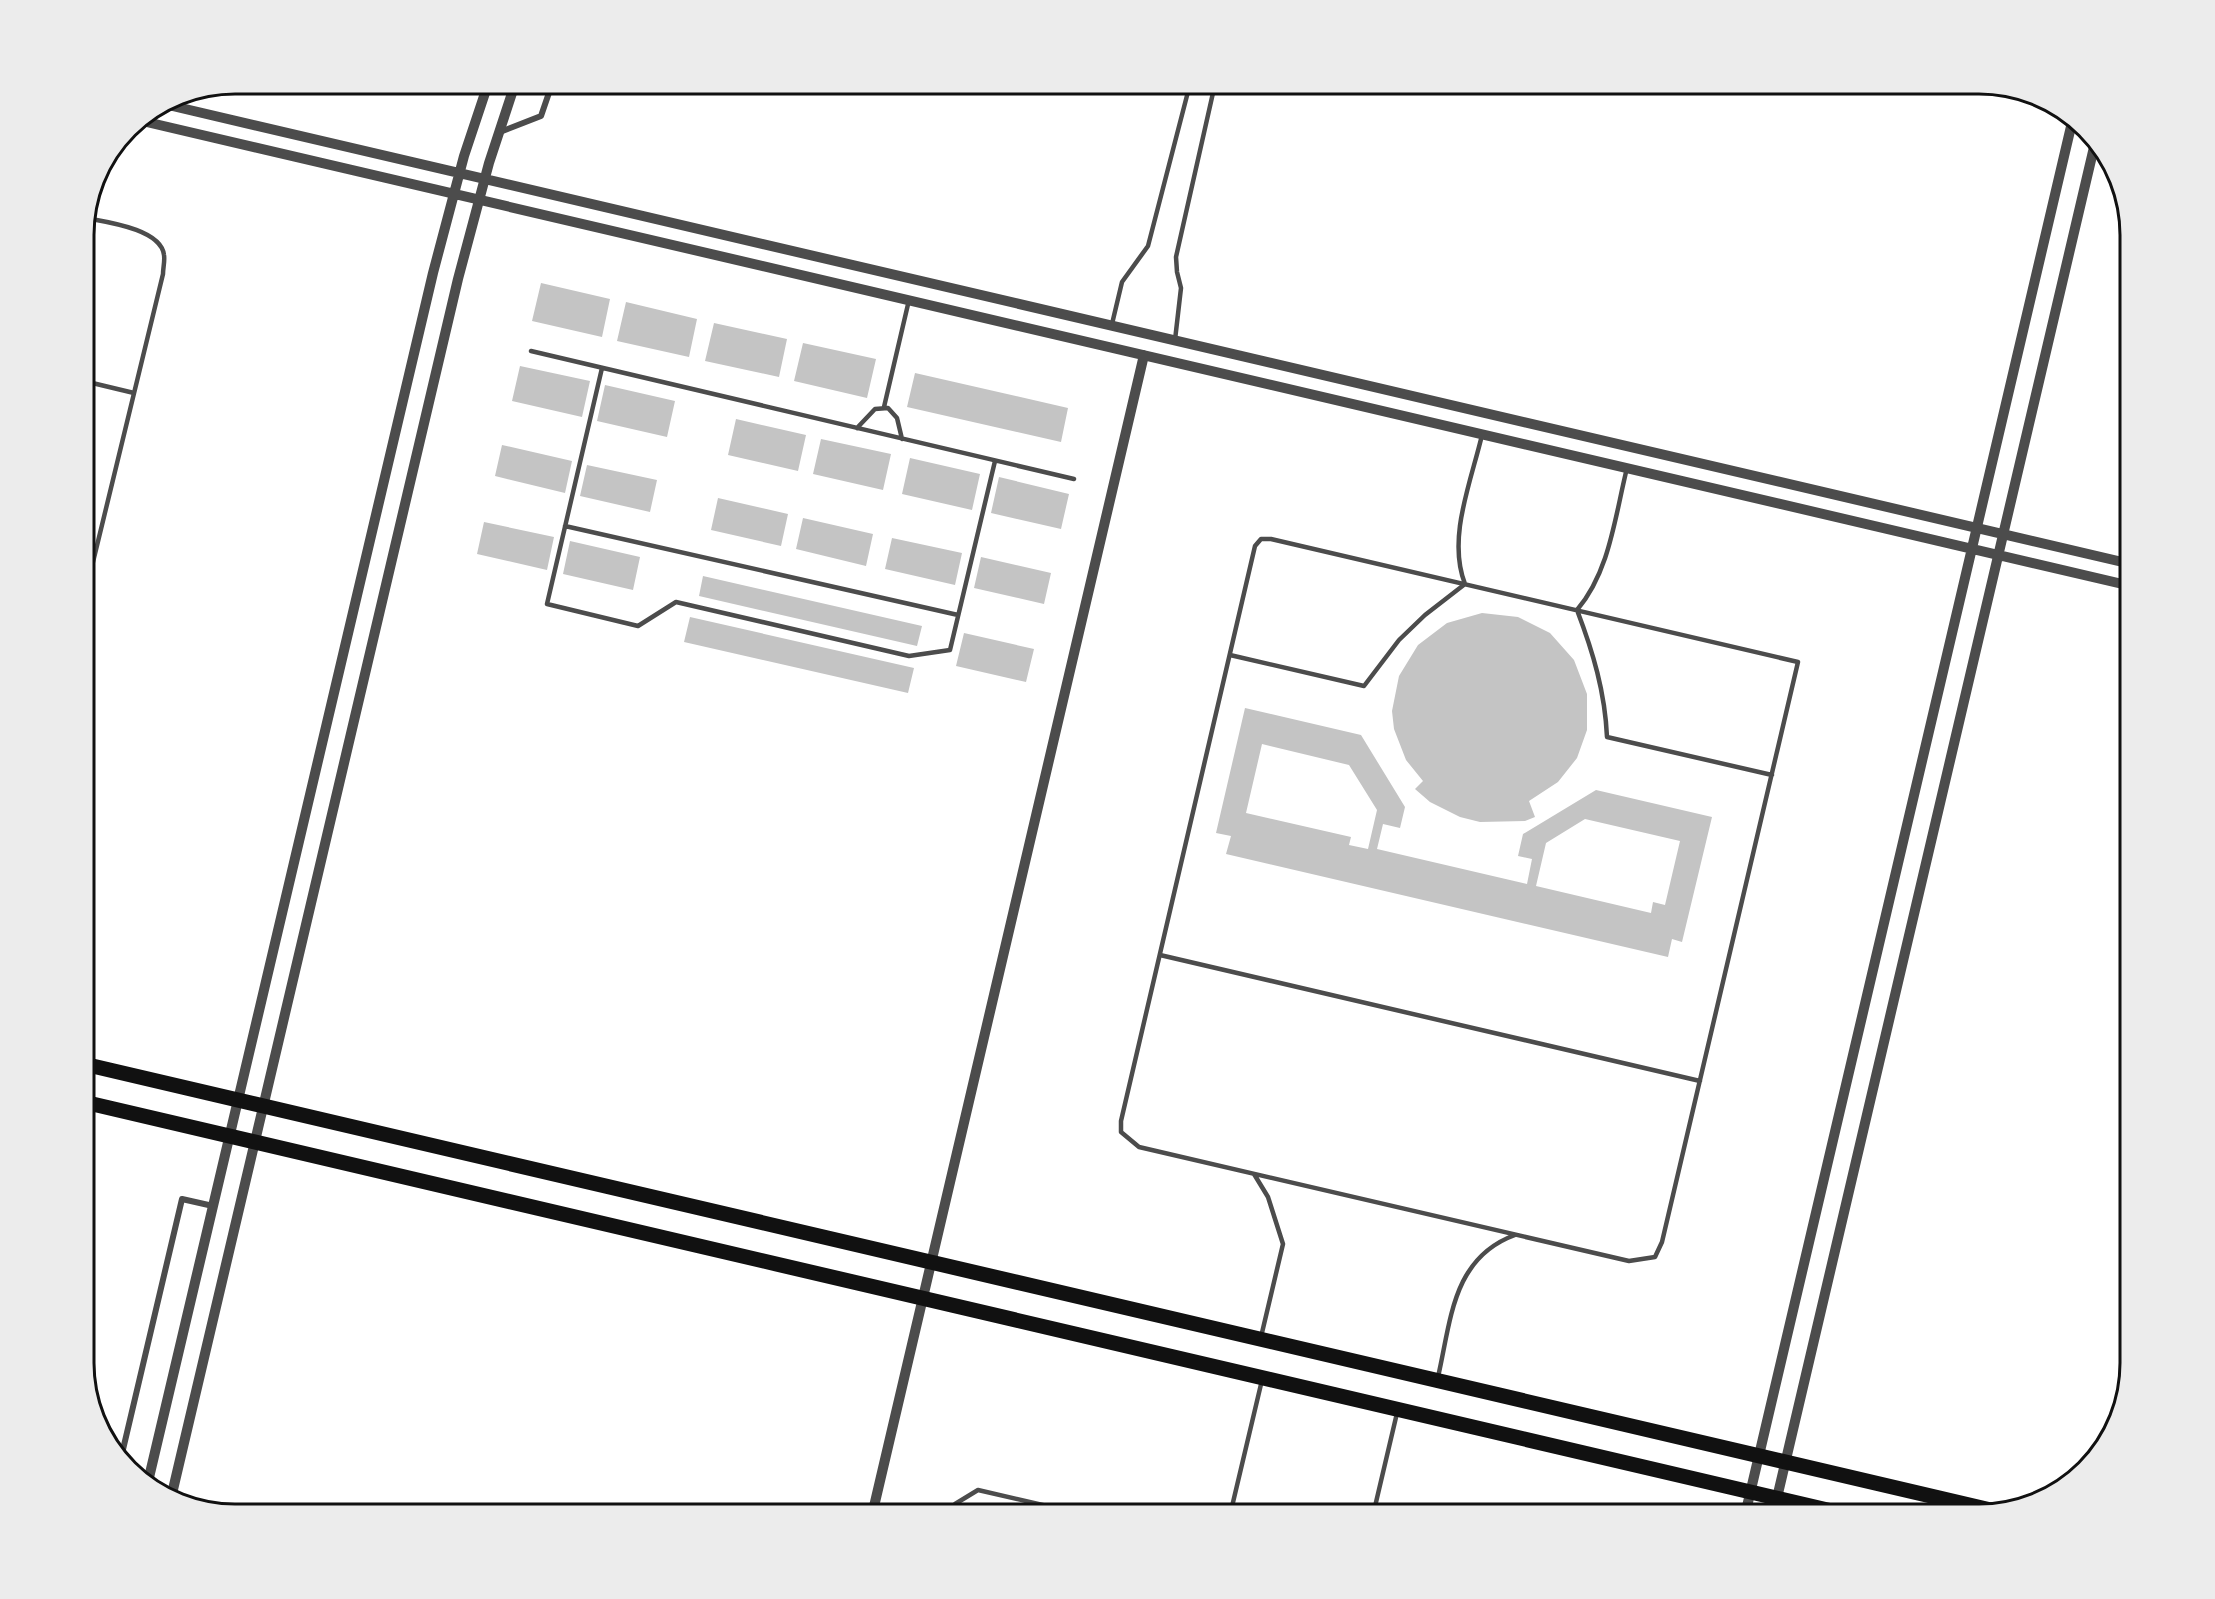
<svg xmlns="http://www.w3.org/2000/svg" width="2215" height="1599" viewBox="0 0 2215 1599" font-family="'Crimson Pro',serif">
	<rect width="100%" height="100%" fill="#fff"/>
	<path fill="#c4c4c4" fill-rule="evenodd" d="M541,283l69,16 -8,38 -70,-16z
		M626,302l71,17 -8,38 -72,-16z
		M714,323l73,16 -8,38 -74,-16z
		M803,343l73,16 -9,39 -73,-17z
		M520,366l70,15 -8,36 -70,-16z
		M915,373l153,35 -7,34 -154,-35z
		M605,385l70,16 -8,36 -70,-16z
		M736,419l70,16 -8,36 -70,-16z
		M821,439l70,15 -8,36 -70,-16z
		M502,445l70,16 -7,32 -70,-17z
		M910,458l70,16 -8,36 -70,-16z
		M587,465l70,15 -7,32 -70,-16z
		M999,477l70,17 -8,35 -70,-16z
		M718,498l70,16 -7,32 -70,-16z
		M803,518l70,16 -7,32 -70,-17z
		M484,522l70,15 -7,33 -70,-16z
		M892,538l70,15 -7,32 -70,-16z
		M570,541l70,16 -7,33 -70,-16z
		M981,557l70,16 -7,31 -70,-16z
		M703,576l219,50 -5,20 -218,-50z
		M1482,613l36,4 32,16 24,27 13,34v36l-10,28 -19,24 -29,19 6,16 -10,4 -45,1 -20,-5 -30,-15 -15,-13 8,-8 -17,-21 -12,-31 -2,-18 7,-35 19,-31 29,-22z
		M690,617l224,51 -6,25 -224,-51z
		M964,633l70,16 -8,33 -70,-16z
		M1245,708l116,27 44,72 -5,21 -17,-4 -6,25 150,35 5,-25 -14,-3 5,-22 73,-44 116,27 -30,125 -10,-3 -4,18 -442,-103 5,-18 -15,-3zM1262,744l87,21 28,45 -9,39 -19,-4 2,-8 -105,-24zM1585,819l95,22 -15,64 -12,-3 -2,11 -115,-27 10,-43z
		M966,1507l29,7 -1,1h-30z"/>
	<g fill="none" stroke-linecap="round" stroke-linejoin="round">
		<path stroke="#4c4c4c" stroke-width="4.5" d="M1112,324l10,-42 26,-36 42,-162
			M1175,340l6,-52 -4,-16 -1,-15 39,-173
			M531,351l543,128
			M602,368l-55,236 91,22 38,-24 233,54 41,-6 45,-189
			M84,381l50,12
			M884,407l25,-107
			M857,428l18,-19 13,-1 9,10 5,21
			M1627,468c-12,48 -17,103 -50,142 16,42 28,82 30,127l165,38
			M565,526l393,89
			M1261,539h10l527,123 -136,580 -7,15 -26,4 -490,-114 -18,-15v-11l134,-575z
			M84,599l79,-325c0,-6 2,-13 1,-19 -3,-26 -57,-33 -78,-37
			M1230,655l134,31 35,-46 26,-25 40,-31c-18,-46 6,-102 17,-149
			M1160,955l540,126
			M1254,1174l14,23 15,47 -22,93
			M1438,1377c13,-56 14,-119 77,-142
			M874,1508l28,7
			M953,1515l2,-11 23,-14 108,25
			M1230,1515l32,-135
			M1373,1515l24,-102"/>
		<path stroke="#4c4c4c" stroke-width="6" d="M500,132l41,-16 11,-32
			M121,1458l61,-259 31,7"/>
		<path stroke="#4c4c4c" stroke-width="10" d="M164,104l1967,460
			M138,120l1993,466
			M147,1486l286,-1213 31,-117 24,-72
			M171,1498l287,-1219 31,-116 26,-79
			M872,1515l272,-1160
			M1745,1515l328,-1397
			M1773,1515l322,-1372"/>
		<path stroke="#111" stroke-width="15" d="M84,1064l1911,447
			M84,1102l1765,413"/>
	</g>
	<path d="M0 0H2215V1599H0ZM235 94H1979A141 141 0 0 1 2120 235V1363A141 141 0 0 1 1979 1504H235A141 141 0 0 1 94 1363V235A141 141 0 0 1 235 94Z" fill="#ececec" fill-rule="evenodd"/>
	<path fill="none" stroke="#111" stroke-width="3" d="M235 94H1979A141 141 0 0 1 2120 235V1363A141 141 0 0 1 1979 1504H235A141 141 0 0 1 94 1363V235A141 141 0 0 1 235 94Z"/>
</svg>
